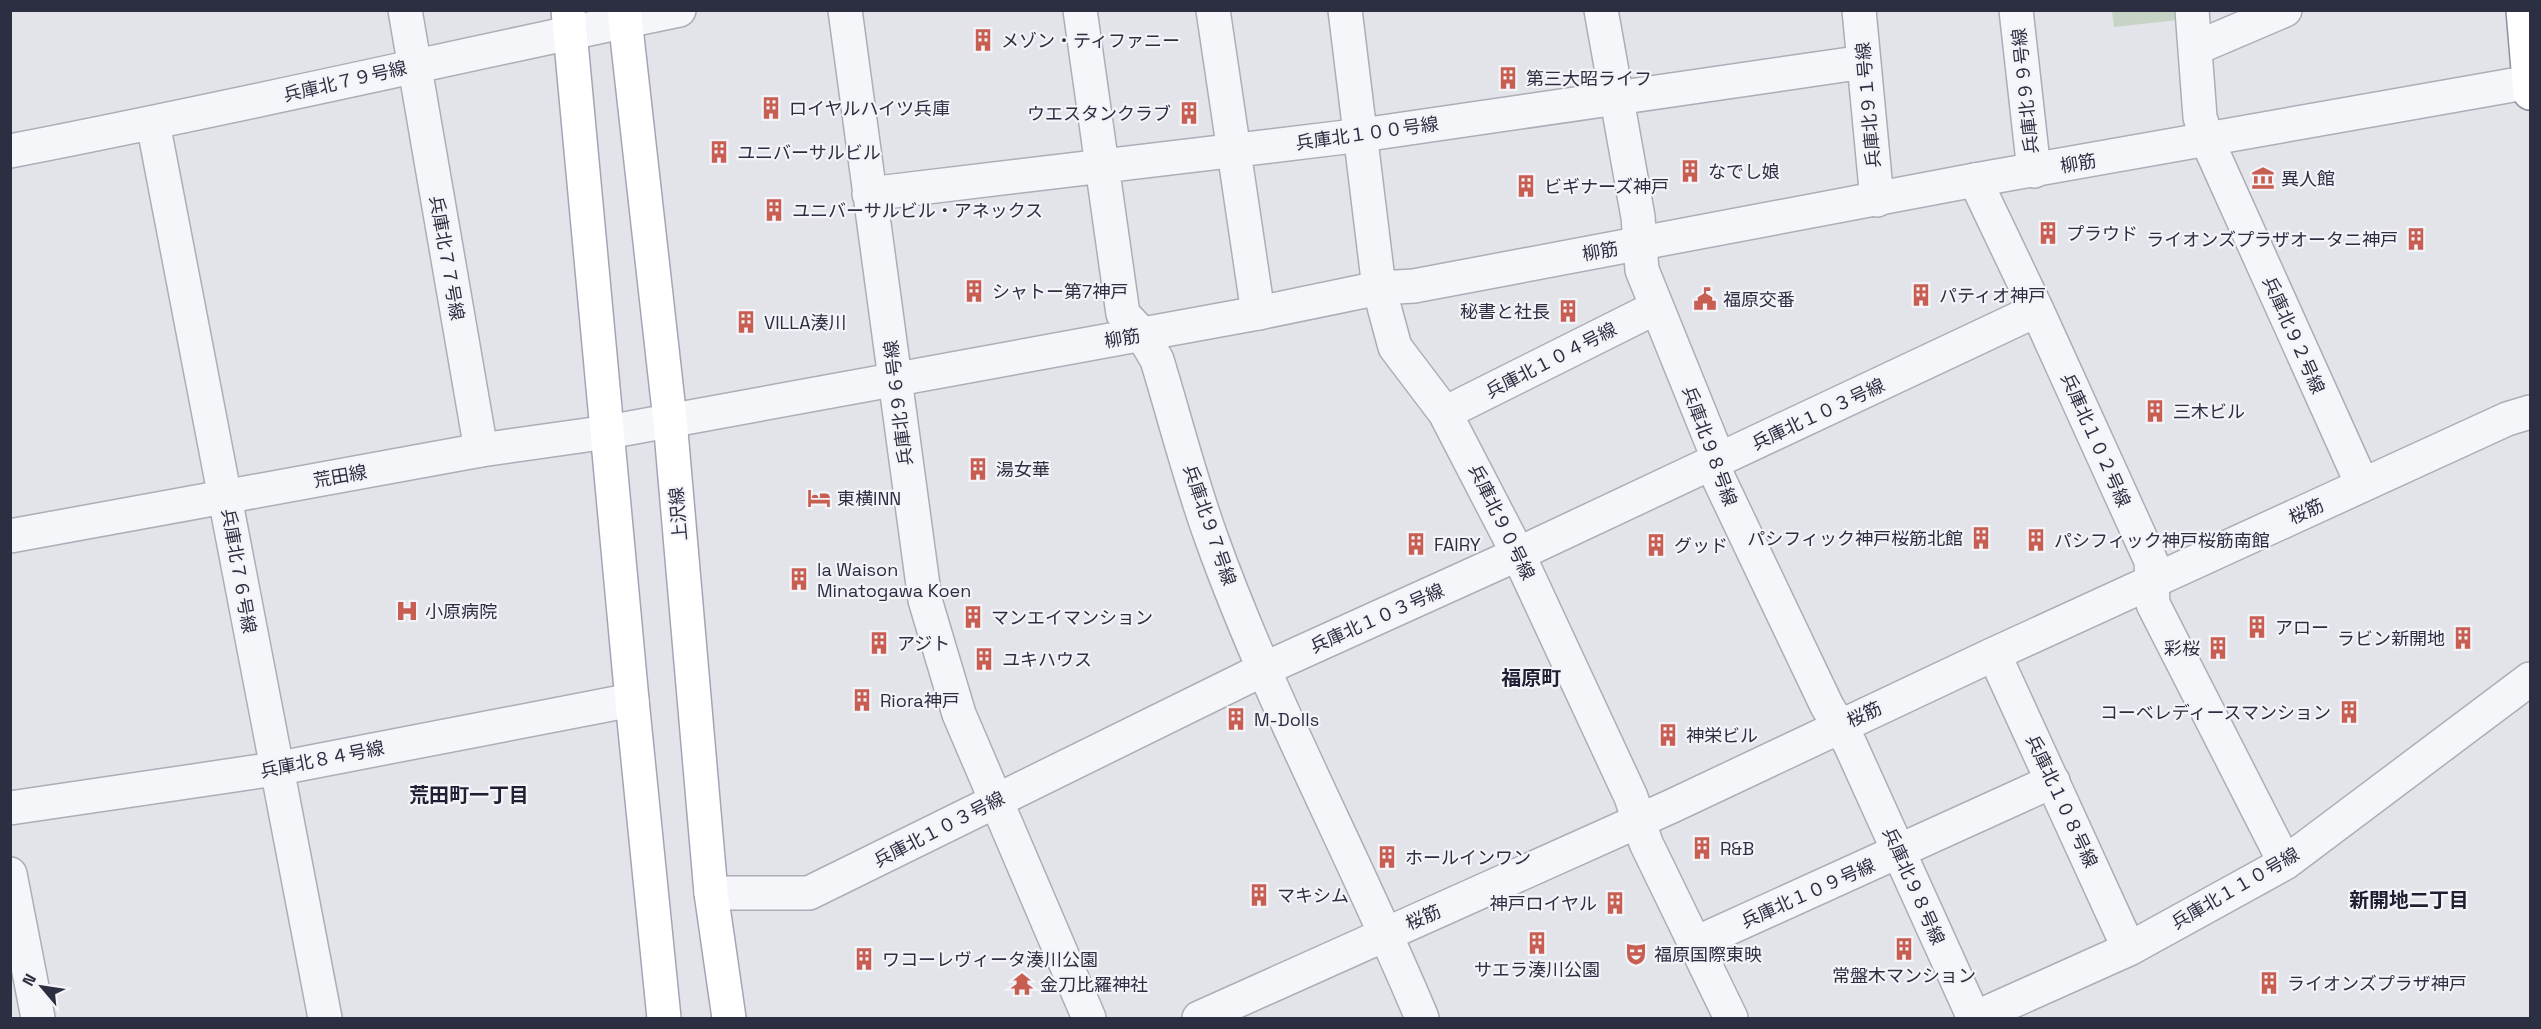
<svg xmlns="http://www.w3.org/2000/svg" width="2541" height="1029" viewBox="0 0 2541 1029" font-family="'Space Grotesk','Noto Sans JP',sans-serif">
	<rect width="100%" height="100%" fill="#e3e4ea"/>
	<path fill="#c5d4c5" d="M2112,11h65l1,9 -64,7z"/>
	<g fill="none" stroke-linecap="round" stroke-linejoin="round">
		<g stroke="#acadb7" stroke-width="36">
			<path id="minor" d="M405,10l76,440
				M845,10l80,590 34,114 130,304
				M1080,10l43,304 19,20 15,26c18,59 33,119 54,177 59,165 144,320 211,481
				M1213,10l45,303
				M1345,10l34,278 16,59 50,66 73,141 113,243 15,46 85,175
				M1601,10l37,207 4,53 72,178 3,27 110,231 23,38 124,274
				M1859,10l18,190
				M2016,10l18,161
				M2192,10l8,107 7,23 155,344
				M2196,48l89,-38
				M153,123l172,895
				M10,151c224,-43 446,-95 669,-141
				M1975,180l62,130 114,251 2,43 132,259
				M869,194l493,-59 502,-73
				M1445,413l212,-106
				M1994,654l135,295
				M10,808l265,-39 357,-69
				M10,874l28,144
				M711,893h98l455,-224 254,-115 519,-244
				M1694,944l359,-163
				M1199,1018l473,-212 322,-152 513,-235 23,-7
				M1975,1018l154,-69 156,-86 245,-184"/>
		</g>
		<g stroke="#acadb7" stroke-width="36">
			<path id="tertiary" d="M10,536l471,-86 127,-18 650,-119 121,-25 35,-2 561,-106 555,-98"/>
		</g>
		<g stroke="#a3a5b5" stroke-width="36">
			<path id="primary" d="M568,10l64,690 32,318
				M624,10l46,410 41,473 18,125"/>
		</g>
		<g stroke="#8b8ea0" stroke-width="36">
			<path id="trunk" d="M2523,10l7,83"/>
		</g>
		<use href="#minor" stroke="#f5f6f9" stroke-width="33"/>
		<use href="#tertiary" stroke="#f5f6f9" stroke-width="33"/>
		<use href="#primary" stroke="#fff" stroke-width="33"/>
		<use href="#trunk" stroke="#fff" stroke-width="33"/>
	</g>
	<defs>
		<g id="building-bare" transform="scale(1.8)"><path d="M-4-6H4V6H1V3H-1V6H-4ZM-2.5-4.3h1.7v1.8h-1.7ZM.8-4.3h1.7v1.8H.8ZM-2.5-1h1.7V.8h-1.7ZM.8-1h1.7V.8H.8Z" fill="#c75e51" stroke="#f3f3f8" stroke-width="2.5" paint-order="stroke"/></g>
		<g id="museum-bare" transform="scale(1.8)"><path d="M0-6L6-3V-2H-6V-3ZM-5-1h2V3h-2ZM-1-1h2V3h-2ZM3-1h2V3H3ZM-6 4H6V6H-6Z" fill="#c75e51" stroke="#f3f3f8" stroke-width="2.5" paint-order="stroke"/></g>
		<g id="civic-bare" transform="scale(1.8)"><path d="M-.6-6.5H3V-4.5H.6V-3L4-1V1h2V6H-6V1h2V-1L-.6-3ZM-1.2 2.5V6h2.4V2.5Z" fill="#c75e51" stroke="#f3f3f8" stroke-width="2.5" paint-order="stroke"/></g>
		<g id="hotel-bare" transform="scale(1.8)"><path d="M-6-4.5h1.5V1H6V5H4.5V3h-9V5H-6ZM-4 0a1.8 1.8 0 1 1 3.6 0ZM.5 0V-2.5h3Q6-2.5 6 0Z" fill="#c75e51" stroke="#f3f3f8" stroke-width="2.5" paint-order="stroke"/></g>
		<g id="hospital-bare" transform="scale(1.8)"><path d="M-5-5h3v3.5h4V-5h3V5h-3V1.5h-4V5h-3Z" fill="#c75e51" stroke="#f3f3f8" stroke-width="2.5" paint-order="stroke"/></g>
		<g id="theatre-bare" transform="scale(1.8)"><path d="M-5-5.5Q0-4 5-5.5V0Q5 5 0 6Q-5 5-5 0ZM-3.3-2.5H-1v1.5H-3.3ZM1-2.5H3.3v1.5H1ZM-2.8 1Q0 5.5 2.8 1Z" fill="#c75e51" stroke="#f3f3f8" stroke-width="2.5" paint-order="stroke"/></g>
		<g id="temple-bare" transform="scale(1.8)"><path d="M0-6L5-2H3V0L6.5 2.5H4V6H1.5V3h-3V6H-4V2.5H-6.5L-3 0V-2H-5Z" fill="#c75e51" stroke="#f3f3f8" stroke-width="2.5" paint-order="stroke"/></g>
	</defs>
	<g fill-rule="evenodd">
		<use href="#building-bare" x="983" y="40"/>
		<use href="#building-bare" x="1508" y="78"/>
		<use href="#building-bare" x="771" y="108"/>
		<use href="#building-bare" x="1189" y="113"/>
		<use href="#building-bare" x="719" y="152"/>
		<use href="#building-bare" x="1690" y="171"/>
		<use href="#museum-bare" x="2263" y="178"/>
		<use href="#building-bare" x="1526" y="186"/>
		<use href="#building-bare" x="774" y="210"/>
		<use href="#building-bare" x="2048" y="233"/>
		<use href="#building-bare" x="2416" y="239"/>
		<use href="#building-bare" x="974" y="291"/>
		<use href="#building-bare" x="1921" y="295"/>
		<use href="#civic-bare" x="1705" y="299"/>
		<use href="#building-bare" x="1568" y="311"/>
		<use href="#building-bare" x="746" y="322"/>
		<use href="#building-bare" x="2155" y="411"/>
		<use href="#building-bare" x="978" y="469"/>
		<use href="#hotel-bare" x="819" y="498"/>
		<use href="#building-bare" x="1981" y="538"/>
		<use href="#building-bare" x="2036" y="540"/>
		<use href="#building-bare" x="1416" y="544"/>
		<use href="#building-bare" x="1656" y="545"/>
		<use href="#building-bare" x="799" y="579"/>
		<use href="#hospital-bare" x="407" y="611"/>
		<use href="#building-bare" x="973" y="617"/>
		<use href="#building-bare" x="2257" y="627"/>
		<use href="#building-bare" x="2463" y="638"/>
		<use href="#building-bare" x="879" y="643"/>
		<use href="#building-bare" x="2218" y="648"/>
		<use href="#building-bare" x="984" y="659"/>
		<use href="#building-bare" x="862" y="700"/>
		<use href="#building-bare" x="2349" y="712"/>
		<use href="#building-bare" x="1236" y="719"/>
		<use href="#building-bare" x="1668" y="735"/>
		<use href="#building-bare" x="1702" y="848"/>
		<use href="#building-bare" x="1387" y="857"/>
		<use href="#building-bare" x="1259" y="895"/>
		<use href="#building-bare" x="1615" y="903"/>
		<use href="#building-bare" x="1537" y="943"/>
		<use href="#building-bare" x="1904" y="949"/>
		<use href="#theatre-bare" x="1636" y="954"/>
		<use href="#building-bare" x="864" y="959"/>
		<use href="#building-bare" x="2269" y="983"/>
		<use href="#temple-bare" x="1022" y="984"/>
	</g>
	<g text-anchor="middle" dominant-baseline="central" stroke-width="4.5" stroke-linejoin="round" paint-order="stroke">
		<g font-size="18" fill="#2c2e41" stroke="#f3f3f8" text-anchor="start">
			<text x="1001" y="40">メゾン・ティファニー</text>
			<text x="1526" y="78">第三大昭ライフ</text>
			<text x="789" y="108">ロイヤルハイツ兵庫</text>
			<text x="1171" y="113" text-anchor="end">ウエスタンクラブ</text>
			<text x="737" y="152">ユニバーサルビル</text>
			<text x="1708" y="171">なでし娘</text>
			<text x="2281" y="178">異人館</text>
			<text x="1544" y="186">ビギナーズ神戸</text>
			<text x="792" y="210">ユニバーサルビル・アネックス</text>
			<text x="2066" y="233">プラウド</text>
			<text x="2398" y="239" text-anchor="end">ライオンズプラザオータニ神戸</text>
			<text x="992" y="291">シャトー第7神戸</text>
			<text x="1939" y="295">パティオ神戸</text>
			<text x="1723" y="299">福原交番</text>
			<text x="1550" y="311" text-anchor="end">秘書と社長</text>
			<text x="764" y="322">VILLA湊川</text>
			<text x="2173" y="411">三木ビル</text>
			<text x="996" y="469">湯女華</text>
			<text x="837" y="498">東横INN</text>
			<text x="1963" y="538" text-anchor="end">パシフィック神戸桜筋北館</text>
			<text x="2054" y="540">パシフィック神戸桜筋南館</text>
			<text x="1434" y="544">FAIRY</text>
			<text x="1674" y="545">グッド</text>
			<text x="817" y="569">la Waison<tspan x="817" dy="21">Minatogawa Koen</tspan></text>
			<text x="425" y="611">小原病院</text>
			<text x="991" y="617">マンエイマンション</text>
			<text x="2275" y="627">アロー</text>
			<text x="2445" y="638" text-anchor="end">ラビン新開地</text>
			<text x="897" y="643">アジト</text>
			<text x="2200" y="648" text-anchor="end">彩桜</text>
			<text x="1002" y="659">ユキハウス</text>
			<text x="880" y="700">Riora神戸</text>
			<text x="2331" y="712" text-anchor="end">コーベレディースマンション</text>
			<text x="1254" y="719">M-Dolls</text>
			<text x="1686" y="735">神栄ビル</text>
			<text x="1720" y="848">R&amp;B</text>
			<text x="1405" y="857">ホールインワン</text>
			<text x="1277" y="895">マキシム</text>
			<text x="1597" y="903" text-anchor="end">神戸ロイヤル</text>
			<text x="1654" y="954">福原国際東映</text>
			<text x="882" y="959">ワコーレヴィータ湊川公園</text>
			<text x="1537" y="969" text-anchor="middle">サエラ湊川公園</text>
			<text x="1904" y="975" text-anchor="middle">常盤木マンション</text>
			<text x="2287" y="983">ライオンズプラザ神戸</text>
			<text x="1040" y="984">金刀比羅神社</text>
		</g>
		<g font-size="18" fill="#2c2e41" stroke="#f3f3f8">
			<text transform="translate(345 81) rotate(-13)">兵庫北７９号線</text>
			<text transform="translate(2025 91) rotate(-96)">兵庫北９９号線</text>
			<text transform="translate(1868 105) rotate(-95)">兵庫北９１号線</text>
			<text transform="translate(1367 133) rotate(-8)">兵庫北１００号線</text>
			<text transform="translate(2078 163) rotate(-10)">柳筋</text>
			<text transform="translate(1600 251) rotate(-10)">柳筋</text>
			<text transform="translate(447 258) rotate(80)">兵庫北７７号線</text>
			<text transform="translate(2294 335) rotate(66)">兵庫北９２号線</text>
			<text transform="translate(1122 338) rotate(-10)">柳筋</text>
			<text transform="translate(1551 360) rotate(-27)">兵庫北１０４号線</text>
			<text transform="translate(898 403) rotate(-97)">兵庫北９６号線</text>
			<text transform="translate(1818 414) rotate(-25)">兵庫北１０３号線</text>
			<text transform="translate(2096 440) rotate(66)">兵庫北１０２号線</text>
			<text transform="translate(1710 446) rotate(70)">兵庫北９８号線</text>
			<text transform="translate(340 476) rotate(-10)">荒田線</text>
			<text transform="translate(2306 511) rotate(-25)">桜筋</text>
			<text transform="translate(678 514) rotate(-95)">上沢線</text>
			<text transform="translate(1502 522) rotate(64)">兵庫北９０号線</text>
			<text transform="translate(1210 525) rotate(71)">兵庫北９７号線</text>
			<text transform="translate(239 571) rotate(80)">兵庫北７６号線</text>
			<text transform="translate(1377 618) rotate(-24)">兵庫北１０３号線</text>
			<text transform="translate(1864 714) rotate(-25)">桜筋</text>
			<text transform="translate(322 759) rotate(-11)">兵庫北８４号線</text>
			<text transform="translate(2062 801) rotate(65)">兵庫北１０８号線</text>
			<text transform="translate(939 829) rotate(-27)">兵庫北１０３号線</text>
			<text transform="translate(1914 886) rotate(66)">兵庫北９８号線</text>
			<text transform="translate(2235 888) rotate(-30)">兵庫北１１０号線</text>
			<text transform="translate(1808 893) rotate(-24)">兵庫北１０９号線</text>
			<text transform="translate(1423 917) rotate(-24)">桜筋</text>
		</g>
		<g font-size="20" font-weight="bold" fill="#1e1f32" stroke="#f3f3f8">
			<text x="1531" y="678">福原町</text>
			<text x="469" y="795">荒田町一丁目</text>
			<text x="2409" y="900">新開地二丁目</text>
		</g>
	</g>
	<rect width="2541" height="1029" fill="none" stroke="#2c2e41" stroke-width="24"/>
	<g transform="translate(42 987) rotate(299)" stroke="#f3f3f8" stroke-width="4.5" paint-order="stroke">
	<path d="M0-4.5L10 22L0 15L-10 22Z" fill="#2c2e41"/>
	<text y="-9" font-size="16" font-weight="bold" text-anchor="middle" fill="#2c2e41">N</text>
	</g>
</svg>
